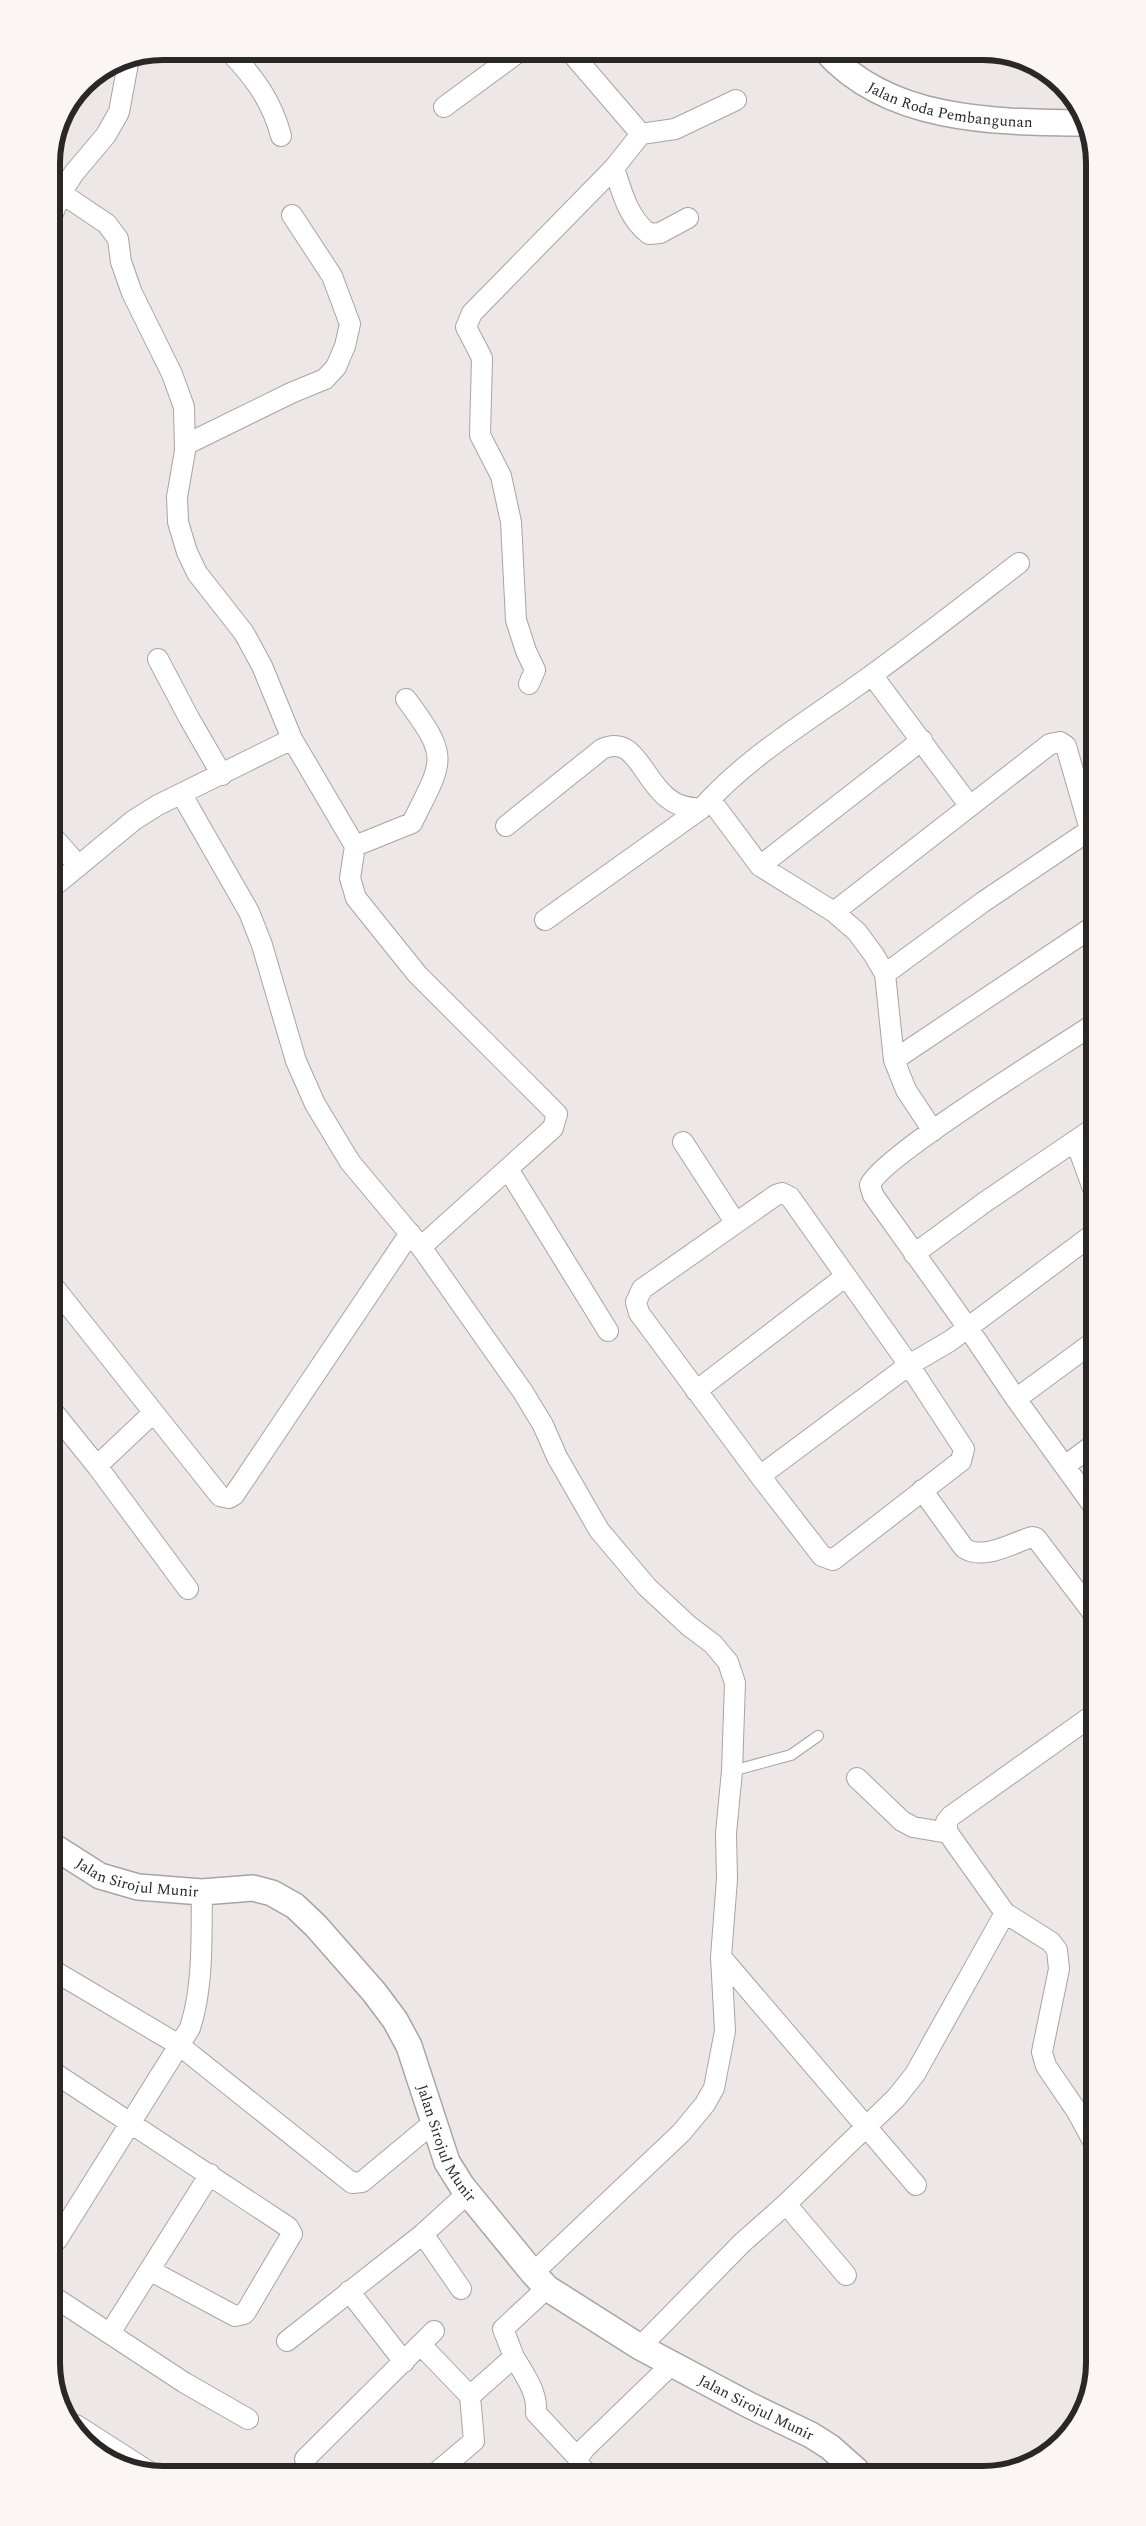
<svg xmlns="http://www.w3.org/2000/svg" width="1146" height="2526" viewBox="0 0 1146 2526" font-family="Spectral,serif">
	<rect width="100%" height="100%" fill="#eee7e8"/>
	<g fill="none" stroke-linecap="round" stroke-linejoin="round">
		<g stroke="#aaa3a4" stroke-width="12">
			<path id="service" d="M732,1771l59,-16 27,-19"/>
		</g>
		<g stroke="#aaa3a4" stroke-width="22">
			<path id="minor" d="M229,51c25,26 43,50 52,85
				M573,51l1,5 67,78
				M444,107l76,-56
				M614,168c8,24 14,50 35,66l11,-1 28,-15
				M61,193l46,31 11,15 3,23 11,31 40,81 12,33 1,44 -8,46 1,25 9,30 10,21 47,60 18,33 30,73 63,107 -5,32 6,20 61,76 140,140 -4,14 -132,119
				M52,216l9,-23 13,-20 32,-38 13,-23 10,-54
				M185,445l106,-52 34,-14 11,-12 9,-21 5,-22 -18,-48 -40,-61
				M158,659l31,59 33,57
				M872,675l97,130
				M529,684l6,-14 -9,-19 -10,-31 -5,-98 -10,-46 -21,-41 2,-77 -16,-31 6,-14 142,-145 27,-34 34,-5 61,-29
				M182,795l67,117 13,33 34,116 19,43 35,58 71,85 102,145 20,33 14,32 42,73 48,57 42,39 24,18 15,18 7,21 -3,88 -6,62 1,46 -6,78 4,74 -11,57 -9,16 -24,29 -148,140
				M710,799l50,67 74,46 23,20 17,23 11,19 9,86 12,30 27,41
				M506,826l96,-77c44,-20 41,64 100,59 43,-49 103,-85 156,-123 55,-39 108,-81 161,-122
				M53,837l26,29
				M355,846l57,-23c32,-64 38,-65 -6,-124
				M760,866l162,-126
				M53,887l81,-67 24,-15 134,-66
				M834,912l216,-168 10,-2 6,4 25,87
				M545,920l157,-112
				M885,974l98,-72 107,-72
				M1091,1026c-36,24 -210,131 -221,159l3,10 95,133 48,71 76,105
				M894,1060l197,-132
				M683,1142l52,80
				M1076,1142l16,44
				M508,1169l100,162
				M914,1254l71,-52 106,-72
				M54,1287l166,209 9,2 5,-3 176,-262
				M696,1391l150,-115
				M1016,1399l76,-56
				M55,1414l42,52 91,123
				M1066,1465l26,-19
				M97,1466l56,-53
				M760,1476l62,80 11,4 128,-99 3,-12 -55,-84 -119,-168 -8,-4 -6,2 -134,94 -6,13 3,11 121,163 149,-111 41,-24 142,-106
				M922,1490l42,58c19,13 48,-5 68,-11l4,1 57,75
				M857,1778l45,43 11,6 35,6
				M1005,1913l46,29 6,8 2,19 -17,83 4,14 30,44 18,33
				M721,1957l195,228
				M56,1972l123,73 173,138 10,-1 71,-59
				M56,2074l232,153 4,7 -45,76 -3,4 -9,2 -84,-45
				M786,2204l60,71
				M423,2234l38,55
				M57,2240l133,-212c14,-43 11,-92 12,-136
				M349,2291l55,71
				M57,2299l128,84 63,36
				M110,2333l100,-159
				M287,2341l136,-107 45,-41
				M421,2345l49,51
				M640,2347l102,-104 44,-39 110,-106 19,-24 90,-161 -57,-80 -2,-11 5,-6 142,-101
				M514,2357c10,17 24,35 22,56l42,45
				M76,2425l75,48
				M305,2459l129,-128
				M586,2472l-7,-7 -1,-7 7,-10 86,-83
				M436,2473l38,-32 -4,-45 44,-39 -11,-28 44,-41"/>
		</g>
		<g stroke="#aaa3a4" stroke-width="28">
			<g id="tertiary">
				<path id="s1" d="M826,51c64,72 172,71 260,72"/>
				<path id="s2" d="M56,1848l44,28 38,11 64,5 51,-4 19,5 23,13 21,20 58,66 21,28 14,26 38,116 15,24 71,87 14,15 93,59 109,58 62,30 19,12 26,23"/>
			</g>
		</g>
		<use href="#service" stroke="#fff" stroke-width="10"/>
		<use href="#minor" stroke="#fff" stroke-width="20"/>
		<use href="#tertiary" stroke="#fff" stroke-width="25"/>
	</g>
	<g text-anchor="middle" dominant-baseline="central" stroke-width="5" stroke-linejoin="round" paint-order="stroke">
		<g font-size="15" fill="#2a2727" stroke="#fbf5f5">
			<text stroke="none"><textPath href="#s1" startOffset="140">Jalan Roda Pembangunan</textPath></text>
			<text stroke="none"><textPath href="#s2" startOffset="89">Jalan Sirojul Munir</textPath></text>
			<text stroke="none"><textPath href="#s2" startOffset="539">Jalan Sirojul Munir</textPath></text>
			<text stroke="none"><textPath href="#s2" startOffset="959">Jalan Sirojul Munir</textPath></text>
		</g>
	</g>
	<path d="M0 0H1146V2526H0ZM163 60H983A103 103 0 0 1 1086 163V2363A103 103 0 0 1 983 2466H163A103 103 0 0 1 60 2363V163A103 103 0 0 1 163 60Z" fill="#fbf5f5" fill-rule="evenodd"/>
	<path fill="none" stroke="#2a2727" stroke-width="6" d="M163 60H983A103 103 0 0 1 1086 163V2363A103 103 0 0 1 983 2466H163A103 103 0 0 1 60 2363V163A103 103 0 0 1 163 60Z"/>
</svg>
